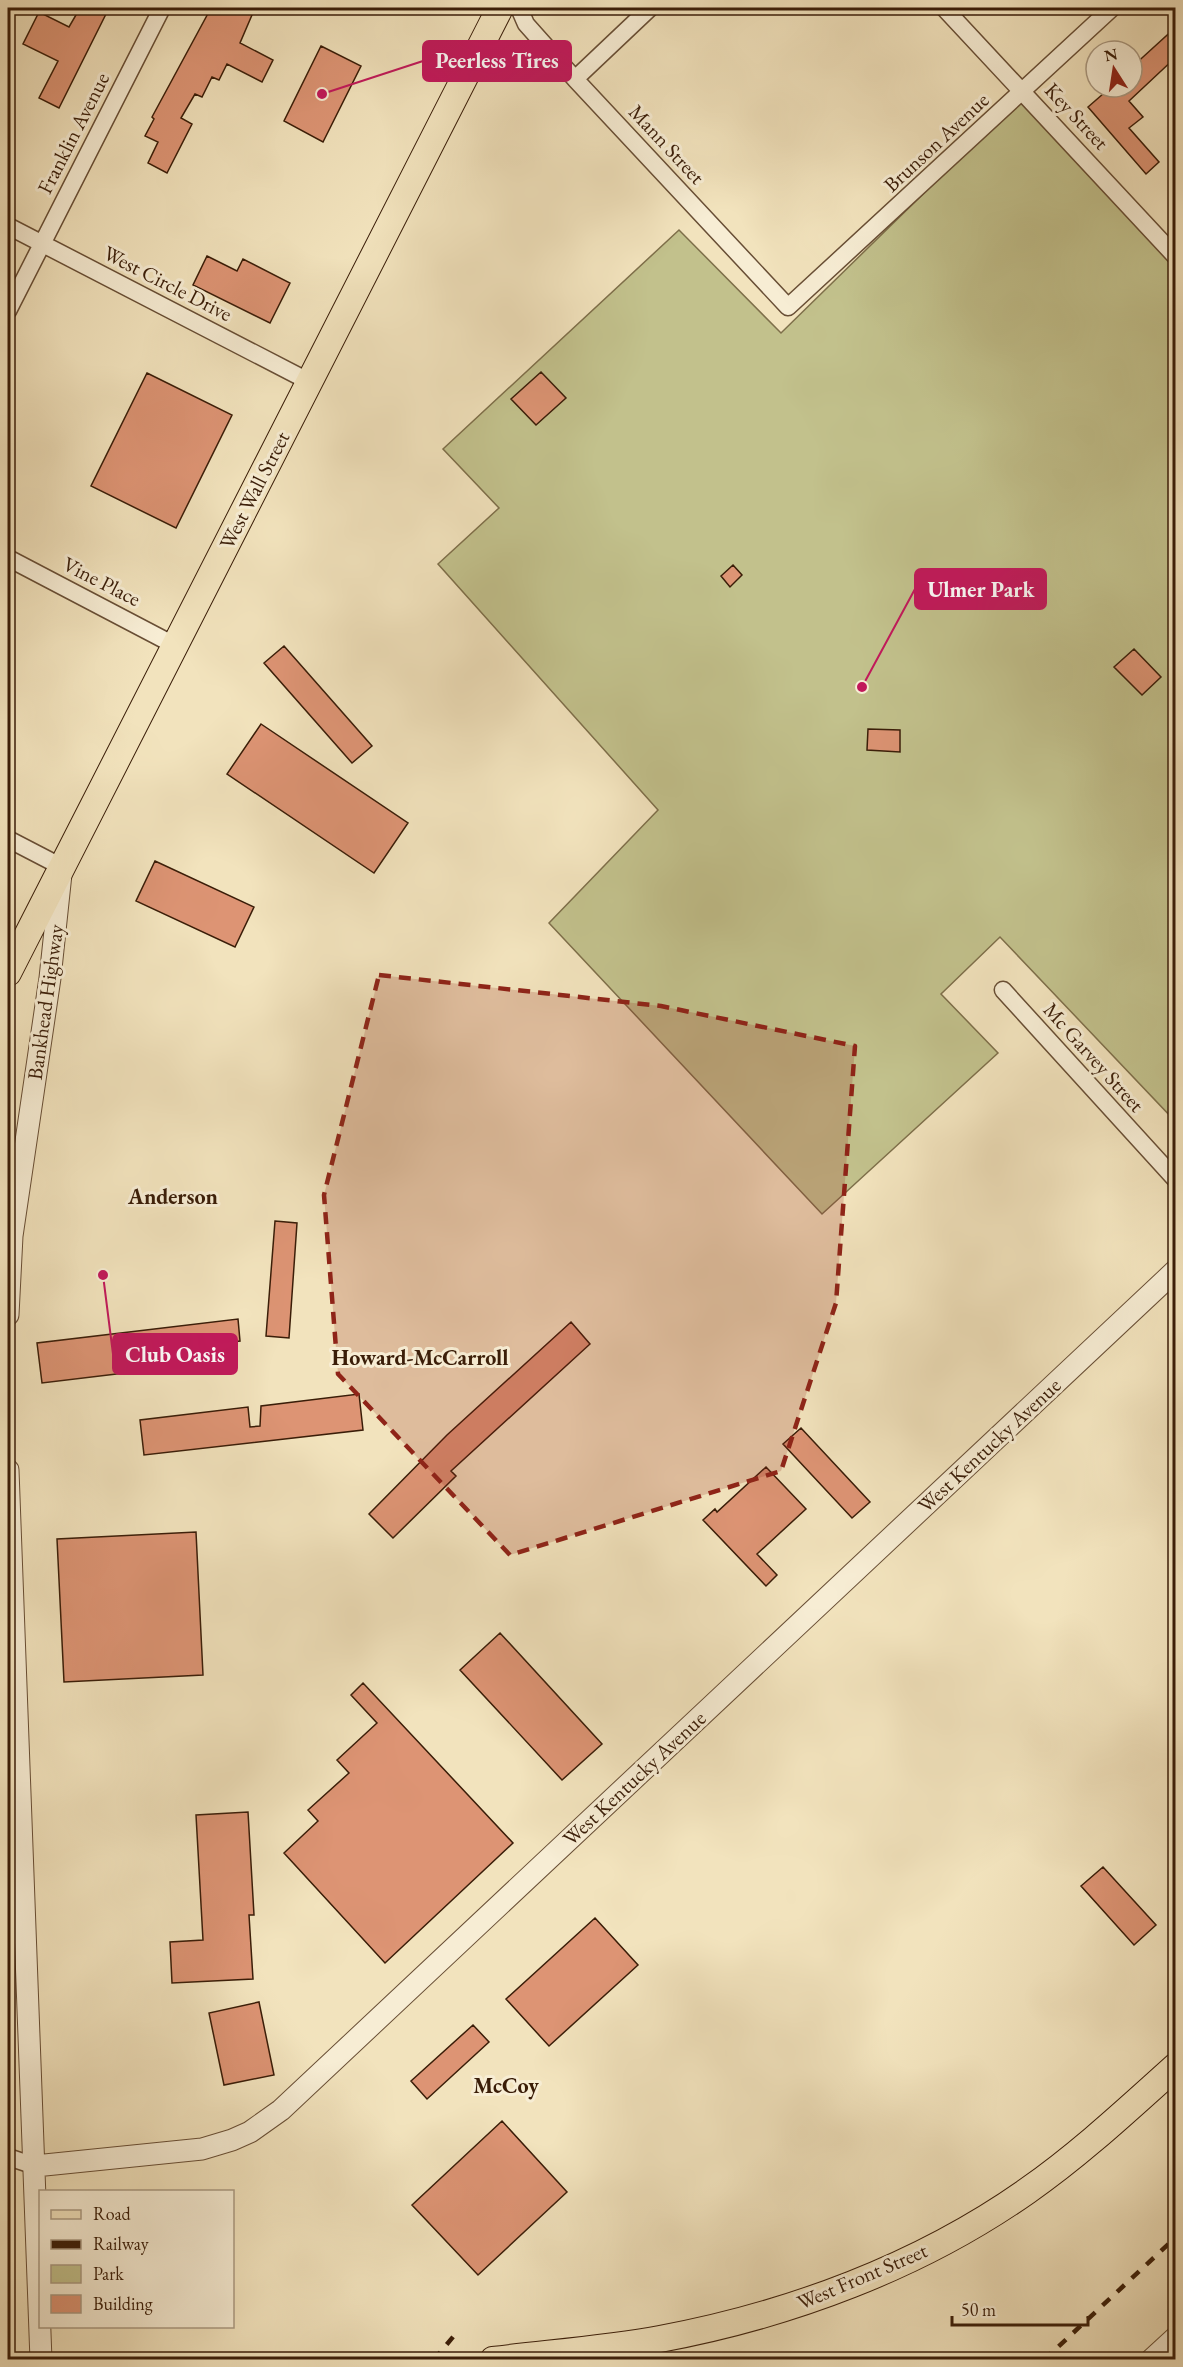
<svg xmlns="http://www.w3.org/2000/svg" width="1183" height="2367" viewBox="0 0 1183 2367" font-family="'EB Garamond',serif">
	<rect width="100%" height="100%" fill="#f2e3bd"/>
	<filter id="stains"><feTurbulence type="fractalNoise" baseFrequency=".00333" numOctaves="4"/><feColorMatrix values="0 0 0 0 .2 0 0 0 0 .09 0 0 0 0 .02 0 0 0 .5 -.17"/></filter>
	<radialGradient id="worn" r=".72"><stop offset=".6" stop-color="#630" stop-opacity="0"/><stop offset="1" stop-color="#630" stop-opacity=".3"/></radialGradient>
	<path fill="#c2c18c" stroke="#7e6f4a" stroke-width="1.5" d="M1025,100l150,162v859l-175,-184 -59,57 57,59 -176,161 -273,-291 109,-113 -220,-246 61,-56 -56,-59 236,-219 102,103 234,-229z"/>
	<path fill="#dd9474" stroke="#3a1d08" stroke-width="1.5" d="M80,8h29l-50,100 -20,-10 19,-37 -35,-17 16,-32 30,15z
		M211,8h44l-15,35 33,17 -11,22 -35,-18 -8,16 -7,-3 -10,20 -7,-3 -14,24 11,6 -25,49 -19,-10 10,-21 -13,-6 9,-17 -2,-2z
		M1176,27v30l-47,44 14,16 -14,11 30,34 -13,12 -58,-67 23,-20h21v-20z
		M321,46l40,20 -38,76 -39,-21z
		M207,256l30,15 6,-12 47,24 -20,40 -77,-38z
		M541,372l25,26 -30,27 -25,-26z
		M147,373l85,42 -56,113 -85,-42z
		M733,565l9,10 -12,12 -9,-11z
		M284,646l88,100 -20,17 -88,-100z
		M1134,649l27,28 -19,18 -28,-28z
		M261,724l147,99 -34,50 -147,-99z
		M868,729l32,1v22l-33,-2z
		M155,861l99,46 -19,40 -99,-46z
		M275,1221l22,2 -8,115 -23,-2z
		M238,1319l2,22 -51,6 2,18 -149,18 -5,-40z
		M571,1322l19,22 -139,127 5,5 -63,62 -24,-24 78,-79z
		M359,1394l4,36 -219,25 -4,-35 108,-13 2,20 10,-1 1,-20z
		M801,1428l69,74 -18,16 -69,-74z
		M766,1467l40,42 -49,45 20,21 -11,11 -63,-66 12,-11 2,3z
		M196,1532l7,143 -139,7 -7,-143z
		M500,1633l102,111 -40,36 -102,-110z
		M363,1683l150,160 -128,120 -101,-110 34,-32 -10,-11 41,-37 -12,-13 40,-37 -26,-28z
		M248,1812l6,103h-5l4,64 -81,4 -2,-41 33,-2 -7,-125z
		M1103,1867l53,58 -22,20 -53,-59z
		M595,1918l43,47 -89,81 -43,-47z
		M259,2002l15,73 -50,10 -15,-72z
		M473,2025l16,17 -62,57 -16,-18z
		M502,2121l65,71 -89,83 -66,-70z"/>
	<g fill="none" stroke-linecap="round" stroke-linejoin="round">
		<g stroke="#684e35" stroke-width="19">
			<path id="minor" d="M519,8l7,16 49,55 213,228 324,-299
				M944,8l232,249
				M575,79l75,-71
				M8,226l300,155
				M8,311l154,-303
				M8,558l168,88
				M8,839l54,28
				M1003,990l173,190
				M8,2157l27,9"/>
		</g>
		<g stroke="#684e35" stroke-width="23">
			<path id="tertiary" d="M8,1315l4,-79 38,-258 11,-104
				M8,1470l33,890
				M35,2166l167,-17 30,-9 18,-8 31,-22 895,-840
				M1151,2360l25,-23"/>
		</g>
		<g stroke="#3a1d08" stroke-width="28">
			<path id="primary" d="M8,973l492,-965
				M493,2360c56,-7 112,-11 167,-21 129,-24 259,-72 367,-148 53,-37 100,-81 149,-125"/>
		</g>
		<use href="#minor" stroke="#f7edd4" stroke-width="16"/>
		<use href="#tertiary" stroke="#f7edd4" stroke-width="21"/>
		<use href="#primary" stroke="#f2e3bd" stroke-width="26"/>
		<path stroke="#3a1d08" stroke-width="4.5" stroke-dasharray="10 10" stroke-linecap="butt" d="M434,2360l23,-28
			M1044,2360l132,-123"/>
	</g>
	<path fill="#8f2418" fill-opacity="0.2" stroke="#8f2418" stroke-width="4.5" stroke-dasharray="12 8" stroke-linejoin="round" d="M379,975l282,31 194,40 -19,257 -55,168 -271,84 -172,-181 -14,-179z"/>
	<g text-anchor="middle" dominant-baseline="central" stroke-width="6" stroke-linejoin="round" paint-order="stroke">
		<g font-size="21" fill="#3a1d08" stroke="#f7edd4">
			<text transform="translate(1077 116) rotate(47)">Key Street</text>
			<text transform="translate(73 133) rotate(-63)">Franklin Avenue</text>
			<text transform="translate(936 142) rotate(-43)">Brunson Avenue</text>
			<text transform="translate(667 144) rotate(47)">Mann Street</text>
			<text transform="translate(168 283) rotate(27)">West Circle Drive</text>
			<text transform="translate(254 490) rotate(-63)">West Wall Street</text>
			<text transform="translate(102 581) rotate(27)">Vine Place</text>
			<text transform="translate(45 1002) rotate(-82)">Bankhead Highway</text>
			<text transform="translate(1094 1057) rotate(48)">Mc Garvey Street</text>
			<text transform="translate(989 1445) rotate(-43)">West Kentucky Avenue</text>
			<text transform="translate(634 1778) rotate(-43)">West Kentucky Avenue</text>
			<text transform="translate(862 2276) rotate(-23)">West Front Street</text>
		</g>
		<g font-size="22" font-weight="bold" fill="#3a1d08" stroke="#f7edd4">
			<text x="173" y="1196">Anderson</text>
			<text x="420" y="1357">Howard-McCarroll</text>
			<text x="506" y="2085">McCoy</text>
		</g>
	</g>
	<path fill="none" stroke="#c2185b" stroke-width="2" d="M322 94L423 61M862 687L915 589M103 1275L113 1354"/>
	<g fill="#c2185b" stroke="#f7edd4" stroke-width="2">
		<circle cx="322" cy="94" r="6"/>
		<circle cx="862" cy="687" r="6"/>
		<circle cx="103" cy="1275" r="6"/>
	</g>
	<g fill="#c2185b" stroke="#c2185b" stroke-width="2">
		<rect x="423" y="41" width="148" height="40" rx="6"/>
		<rect x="915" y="569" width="131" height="40" rx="6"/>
		<rect x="113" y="1334" width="124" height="40" rx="6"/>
	</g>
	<g font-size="22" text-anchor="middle" font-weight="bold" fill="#fff">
		<text x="497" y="68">Peerless Tires</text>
		<text x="981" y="597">Ulmer Park</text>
		<text x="175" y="1362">Club Oasis</text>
	</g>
	<rect width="1183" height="2367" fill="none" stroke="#f2e3bd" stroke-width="30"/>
	<rect x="9" y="9" width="1165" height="2349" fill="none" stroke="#3a1d08" stroke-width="3"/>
	<rect x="15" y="15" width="1153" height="2337" fill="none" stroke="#3a1d08" stroke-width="1.5"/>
	<rect x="39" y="2190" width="195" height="138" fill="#f7edd4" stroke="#ab9a82" stroke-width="1.5"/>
	<rect x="51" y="2210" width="30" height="9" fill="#f2e3bd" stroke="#ab9a82" stroke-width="1.5"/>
	<text x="93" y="2220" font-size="18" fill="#3a1d08">Road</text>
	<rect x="51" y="2240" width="30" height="9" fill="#3a1d08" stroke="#ab9a82" stroke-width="1.5"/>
	<text x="93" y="2250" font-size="18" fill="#3a1d08">Railway</text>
	<rect x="51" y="2265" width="30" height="18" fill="#c2c18c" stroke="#ab9a82" stroke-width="1.5"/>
	<text x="93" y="2280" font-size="18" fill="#3a1d08">Park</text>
	<rect x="51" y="2295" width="30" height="18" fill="#dd9474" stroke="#ab9a82" stroke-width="1.5"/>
	<text x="93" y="2310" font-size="18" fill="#3a1d08">Building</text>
	<g transform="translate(1114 69) rotate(348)"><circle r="28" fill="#f7edd4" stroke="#ab9a82" stroke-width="1.5"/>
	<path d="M0-4.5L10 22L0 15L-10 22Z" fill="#8f2418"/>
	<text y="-9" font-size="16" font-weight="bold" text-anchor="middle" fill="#3a1d08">N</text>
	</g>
	<path d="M952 2316v9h136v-9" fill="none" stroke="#3a1d08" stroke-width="3"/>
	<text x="961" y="2316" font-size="18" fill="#3a1d08" stroke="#f7edd4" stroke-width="4.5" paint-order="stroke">50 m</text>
	<rect width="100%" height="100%" filter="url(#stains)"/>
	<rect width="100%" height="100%" fill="url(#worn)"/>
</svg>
